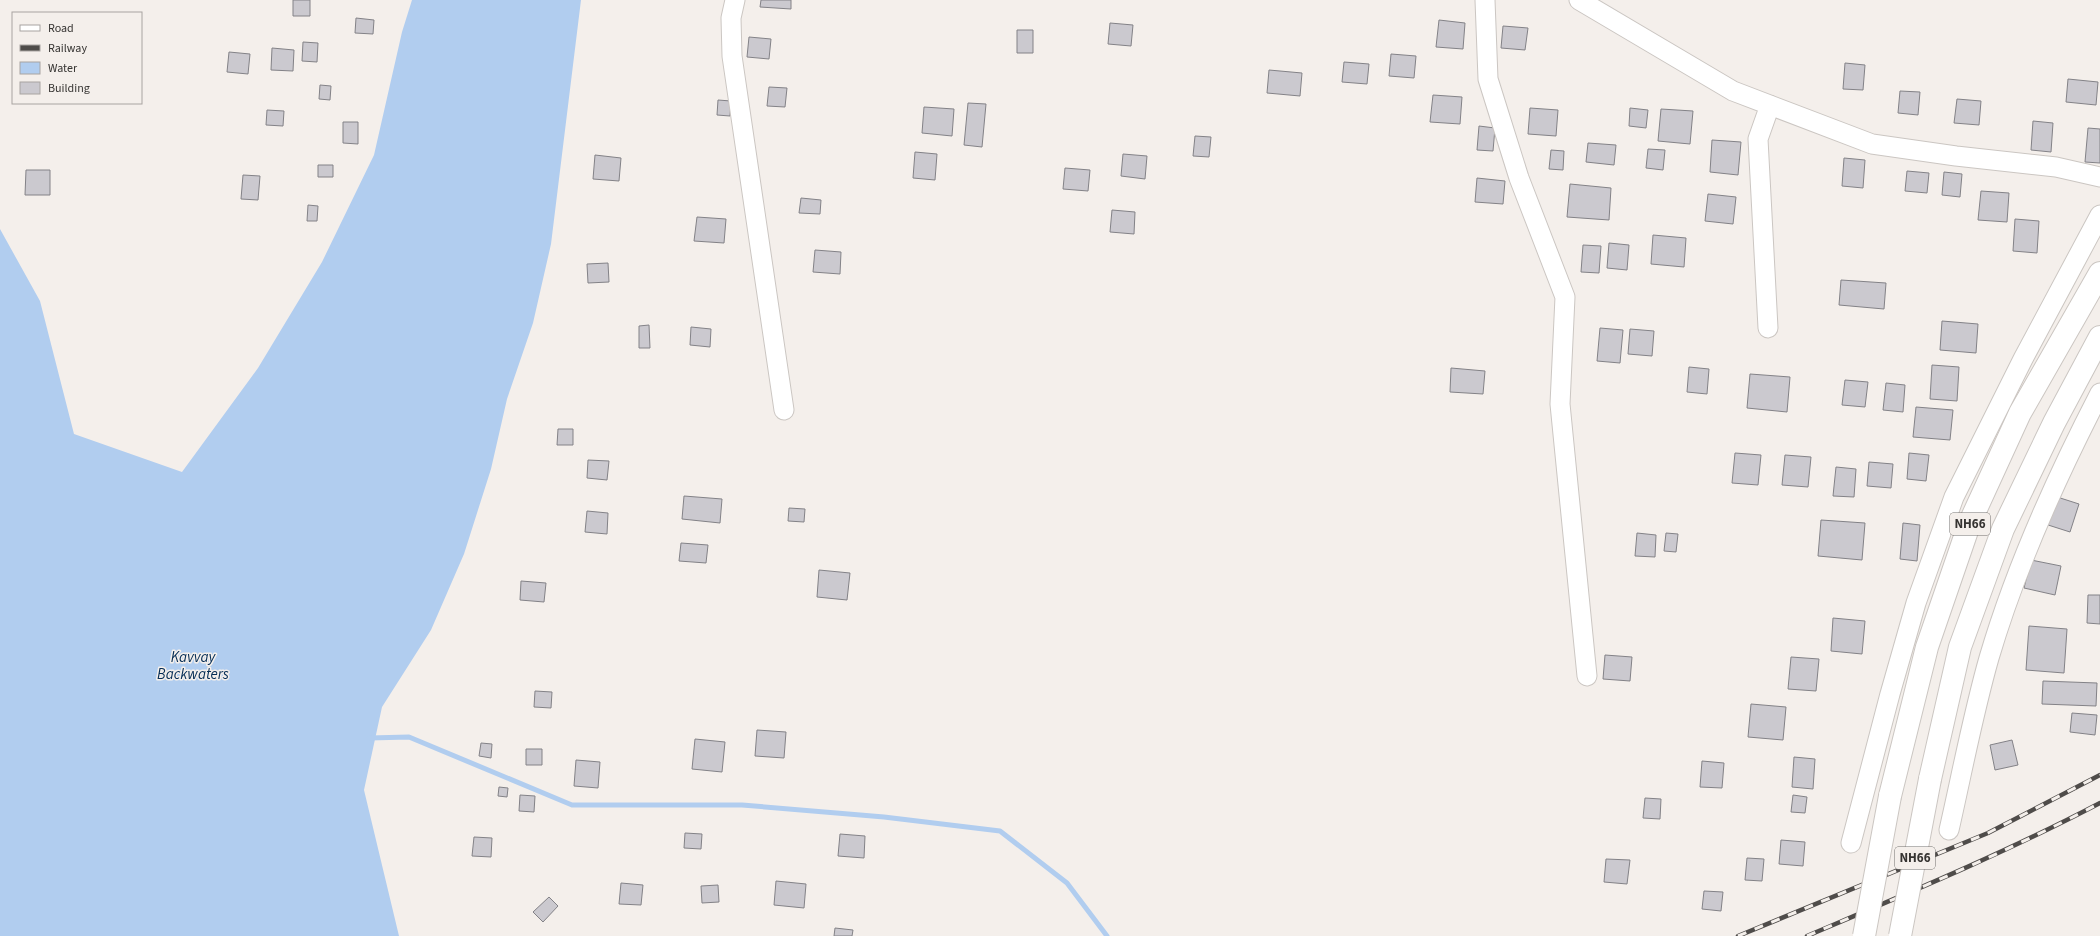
<svg xmlns="http://www.w3.org/2000/svg" width="2100" height="936" viewBox="0 0 2100 936" font-family="'Source Sans 3',sans-serif">
	<rect width="100%" height="100%" fill="#f4efeb"/>
	<path fill="#b1cdef" d="M412,0h169l-30,244 -18,79 -26,76 -16,70 -27,85 -33,76 -49,77 -18,83 35,146h-399v-707l40,72 34,133 108,38 76,-104 64,-106 52,-107 28,-123z"/>
	<g fill="none" stroke-linecap="round" stroke-linejoin="round">
		<path stroke="#b1cdef" stroke-width="5" d="M369,738l40,-1 163,68h170l142,12 116,14 67,52 40,53"/>
	</g>
	<path fill="#cbc9cf" stroke="#838287" d="M293,0h17v16h-17z
		M761,0h30v9l-31,-2z
		M356,18l18,2 -1,14 -18,-1z
		M1439,20l26,3 -2,26 -27,-2z
		M1110,23l23,2 -2,21 -23,-2z
		M1503,26l25,2 -3,22 -24,-2z
		M1017,30h16v23h-16z
		M749,37l22,2 -2,20 -22,-2z
		M303,42l15,1 -1,19 -15,-1z
		M272,48l22,2 -1,21 -22,-1z
		M229,52l21,2 -2,20 -21,-2z
		M1391,54l25,2 -2,22 -25,-2z
		M1344,62l25,2 -2,20 -25,-2z
		M1845,63l20,2 -2,25 -20,-1z
		M1269,70l33,3 -2,23 -33,-3z
		M2068,79l30,3 -2,23 -30,-3z
		M320,85l11,1 -1,14 -11,-1z
		M769,87l18,1 -2,19 -18,-1z
		M1900,91l20,1 -2,23 -20,-2z
		M1433,95l29,2 -2,27 -30,-2z
		M1957,99l24,2 -2,24 -25,-2z
		M718,100l13,1 -1,15 -13,-1z
		M968,103l18,1 -4,43 -18,-2z
		M924,107l30,2 -2,27 -30,-3z
		M1530,108l28,2 -2,26 -28,-2z
		M1630,108l18,2 -2,18 -17,-2z
		M1661,109l32,2 -3,33 -32,-3z
		M267,110l17,1 -1,15 -17,-1z
		M2033,121l20,2 -2,29 -20,-2z
		M343,122h15v22l-15,-1z
		M1479,126l16,2 -2,23 -16,-1z
		M2088,128l12,1v34l-15,-1z
		M1195,136l16,1 -2,20 -16,-1z
		M1712,140l29,2 -3,33 -28,-3z
		M1588,143l28,2 -2,20 -28,-3z
		M1648,149l17,1 -2,20 -17,-2z
		M1551,150l13,1 -1,19 -14,-1z
		M915,152l22,2 -2,26 -22,-2z
		M1123,154l24,2 -2,23 -24,-3z
		M595,155l26,3 -2,23 -26,-2z
		M1844,158l21,2 -2,28 -21,-2z
		M318,165h15v12h-15z
		M1065,168l25,2 -2,21 -25,-2z
		M26,170h24v25h-25z
		M1907,171l22,2 -2,20 -22,-2z
		M1944,172l18,2 -2,23 -18,-2z
		M243,175l17,1 -2,24 -17,-1z
		M1477,178l28,3 -2,23 -28,-2z
		M1570,184l41,4 -2,32 -42,-3z
		M1981,191l28,2 -2,29 -29,-2z
		M1708,194l28,3 -3,27 -28,-3z
		M801,198l20,2 -1,14 -21,-1z
		M308,205l10,1 -1,15h-10z
		M1112,210l23,2 -1,22 -24,-2z
		M697,217l29,2 -2,24 -30,-2z
		M2015,219l24,2 -2,32 -24,-2z
		M1653,235l33,3 -2,29 -33,-3z
		M1609,243l20,2 -2,25 -20,-2z
		M1583,245l18,1 -2,27 -18,-1z
		M815,250l26,2 -1,22 -27,-2z
		M608,263l1,19 -21,1 -1,-19z
		M1841,280l45,3 -2,26 -45,-4z
		M1942,321l36,3 -2,29 -36,-3z
		M649,325l1,23h-11v-22z
		M691,327l20,2 -1,18 -20,-2z
		M1600,328l23,2 -3,33 -23,-2z
		M1630,329l24,2 -2,25 -24,-2z
		M1932,365l27,2 -2,34 -27,-2z
		M1689,367l20,2 -2,25 -20,-2z
		M1451,368l34,3 -2,23 -33,-2z
		M1750,374l40,3 -3,35 -40,-4z
		M1845,380l23,2 -3,25 -23,-2z
		M1886,383l19,2 -2,27 -20,-2z
		M1916,407l37,3 -3,30 -37,-3z
		M558,429h15v16h-16z
		M1735,453l26,2 -3,30 -26,-2z
		M1909,453l20,2 -3,26 -19,-2z
		M1785,455l26,2 -3,30 -26,-2z
		M588,460l21,1 -2,19 -20,-2z
		M1869,462l24,2 -2,24 -24,-2z
		M1836,467l20,2 -2,28 -21,-1z
		M684,496l38,3 -2,24 -38,-4z
		M2054,496l25,8 -9,28 -25,-8z
		M789,508l16,1 -1,13 -16,-1z
		M587,511l21,2 -1,21 -22,-2z
		M1821,520l44,3 -3,37 -44,-4z
		M1903,523l17,2 -3,36 -17,-2z
		M1637,533l19,2 -1,22 -20,-1z
		M1666,533l12,1 -2,18 -12,-1z
		M681,543l27,2 -2,18 -27,-2z
		M2031,560l30,6 -6,29 -31,-7z
		M819,570l31,3 -3,27 -30,-3z
		M521,581l25,2 -2,19 -24,-2z
		M2088,595h12v29l-13,-1z
		M1833,618l32,3 -3,33 -31,-3z
		M2029,626l38,3 -3,44 -38,-3z
		M1605,655l27,2 -2,24 -27,-2z
		M1791,657l28,2 -3,32 -28,-2z
		M2043,681l54,2 -1,23 -54,-2z
		M535,691l17,1 -1,16 -17,-1z
		M1751,704l35,3 -3,33 -35,-3z
		M2072,713l25,2 -2,20 -25,-3z
		M757,730l29,2 -2,26 -29,-2z
		M695,739l30,3 -3,30 -30,-3z
		M2012,740l6,25 -23,5 -5,-25z
		M481,743l11,1 -1,14 -12,-2z
		M526,749h16v16h-16z
		M1794,757l21,2 -2,30 -21,-2z
		M576,760l24,2 -2,26 -24,-2z
		M1702,761l22,2 -2,25 -22,-1z
		M499,787l9,1 -1,9 -9,-1z
		M520,795l15,1 -1,16 -15,-1z
		M1793,795l14,2 -2,16 -14,-1z
		M1645,798l16,1 -1,20 -17,-1z
		M685,833l17,1 -1,15 -17,-1z
		M840,834l25,2 -1,22 -26,-2z
		M474,837l18,1 -1,19 -19,-1z
		M1781,840l24,2 -2,24 -24,-2z
		M1747,858l17,1 -2,22 -17,-1z
		M1606,859l24,1 -3,24 -23,-2z
		M776,881l30,3 -2,24 -30,-3z
		M621,883l22,2 -2,20 -22,-1z
		M718,885l1,17 -17,1 -1,-17z
		M1704,891l19,1 -2,19 -19,-2z
		M549,897l9,9 -15,16 -10,-10z
		M835,928l18,2 -1,6h-18z"/>
	<g fill="none" stroke-linecap="round" stroke-linejoin="round">
		<g stroke="#cbc6c2" stroke-width="21">
			<path id="minor" d="M735,0l-4,18 1,38 52,354
				M1485,0l3,79 31,99 46,119 -5,107 27,272
				M1579,0l154,91 139,53 84,12 100,11 44,10
				M1768,328l-10,-189 12,-34
				M1949,830c13,-57 24,-116 40,-172 27,-92 67,-180 111,-265
				M1851,843l39,-149 26,-91 38,-106 69,-138 77,-144"/>
		</g>
		<g stroke="#cbc6c2" stroke-width="24">
			<path id="trunk" d="M1930,779l30,-132 43,-118 51,-106 46,-86
				M1890,796l37,-149 43,-125 50,-109 80,-140"/>
		</g>
		<use href="#minor" stroke="#fff" stroke-width="19"/>
		<use href="#trunk" stroke="#fff" stroke-width="22"/>
		<g stroke="#4f4c4a" stroke-width="4.5">
			<path id="rail" d="M1738,936l250,-103 112,-58
				M1807,936c99,-42 198,-83 293,-133"/>
		</g>
		<use href="#rail" stroke="#f4efeb" stroke-width="3" stroke-dasharray="9" stroke-linecap="butt"/>
		<g stroke="#cbc6c2" stroke-width="24" stroke-linecap="butt">
			<path id="trunk-bridge" d="M1864,936l26,-140
				M1900,936l30,-157"/>
		</g>
		<use href="#trunk-bridge" stroke="#fff" stroke-width="22"/>
	</g>
	<g text-anchor="middle" dominant-baseline="central" stroke-width="3" stroke-linejoin="round" paint-order="stroke">
		<g fill="#f4efeb" stroke="#6f6c6a" stroke-width="1">
			<rect x="1950" y="513" width="40" height="22" rx="3"/>
			<rect x="1895" y="847" width="40" height="22" rx="3"/>
		</g>
		<g font-size="13" font-weight="bold" fill="#363432">
			<text x="1970" y="524">NH66</text>
			<text x="1915" y="858">NH66</text>
		</g>
		<g font-size="15" font-style="italic" fill="#042c55" stroke="#f4efeb">
			<text x="193" y="657">Kavvay<tspan x="193" dy="17">Backwaters</tspan></text>
		</g>
	</g>
	<rect x="12" y="12" width="130" height="92" fill="#f4efeb" stroke="#a8a4a1"/>
	<rect x="20" y="25" width="20" height="6" fill="#ffffff" stroke="#a8a4a1"/>
	<text x="48" y="32" font-size="12" fill="#363432">Road</text>
	<rect x="20" y="45" width="20" height="6" fill="#4f4c4a" stroke="#a8a4a1"/>
	<text x="48" y="52" font-size="12" fill="#363432">Railway</text>
	<rect x="20" y="62" width="20" height="12" fill="#b1cdef" stroke="#a8a4a1"/>
	<text x="48" y="72" font-size="12" fill="#363432">Water</text>
	<rect x="20" y="82" width="20" height="12" fill="#cbc9cf" stroke="#a8a4a1"/>
	<text x="48" y="92" font-size="12" fill="#363432">Building</text>
</svg>
